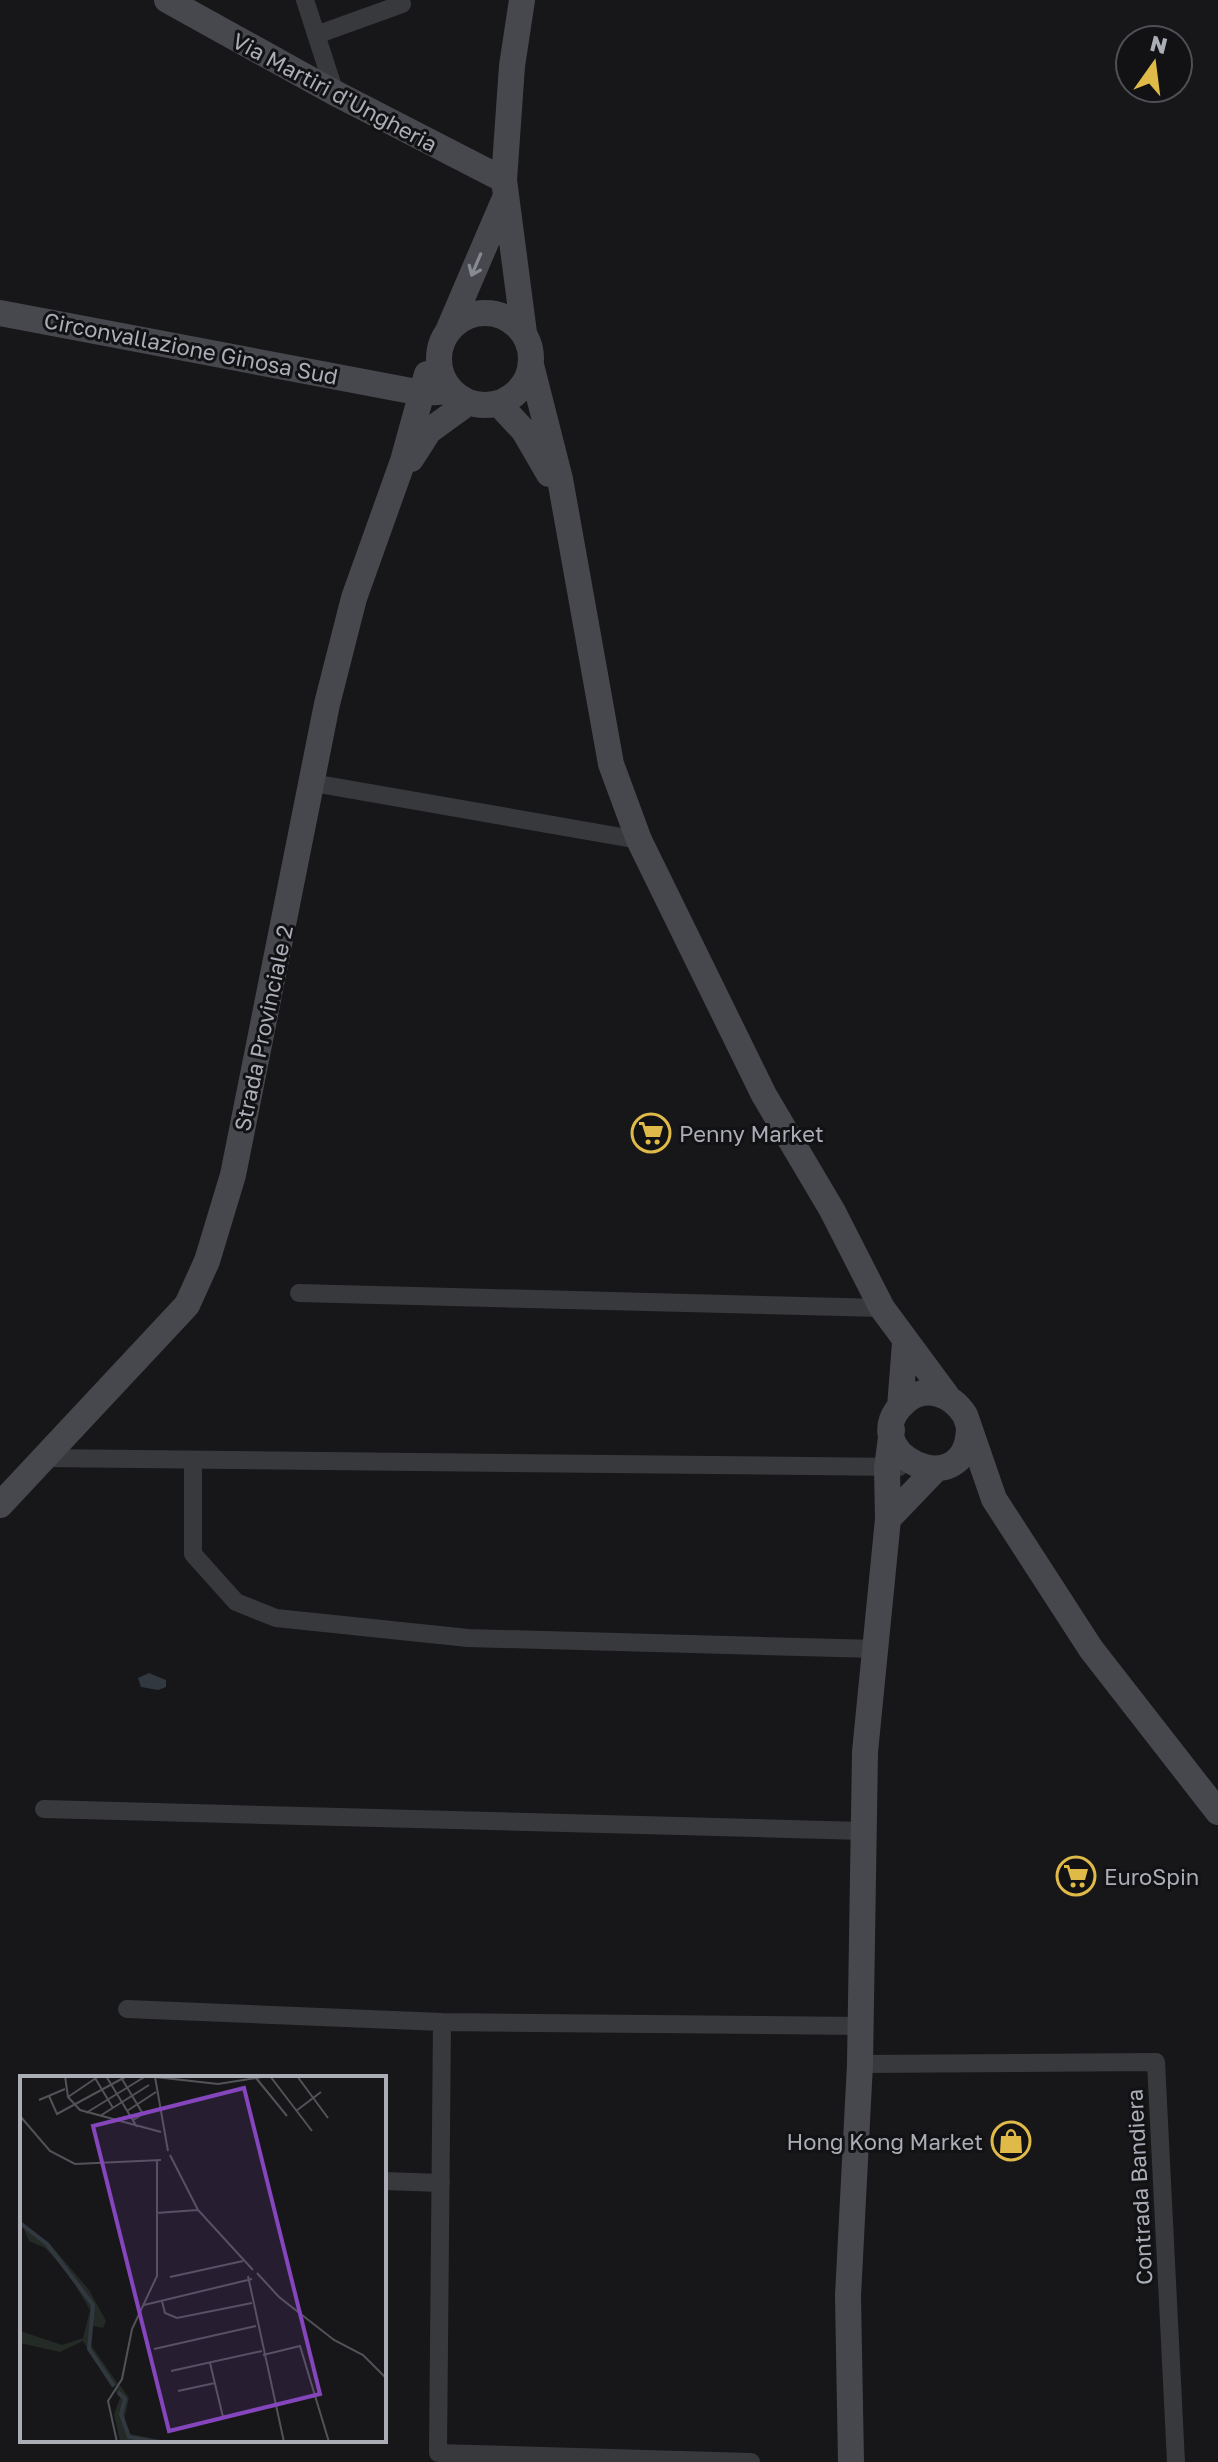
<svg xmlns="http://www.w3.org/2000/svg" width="1218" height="2462" viewBox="0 0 1218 2462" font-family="'Golos Text',sans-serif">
	<rect width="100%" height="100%" fill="#171719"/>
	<path fill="#313840" d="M149,1673l17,7v7l-8,3 -17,-3 -3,-9z"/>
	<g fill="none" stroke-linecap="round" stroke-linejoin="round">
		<path stroke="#38393d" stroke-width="18" d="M305,0l30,93
			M316,35l86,-31 -2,-4
			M313,783l326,57
			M299,1293l583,15
			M42,1458l857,9
			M193,1461v93l43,48 40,16 192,20 408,11
			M44,1809l819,22
			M127,2009l315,13 419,4
			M442,2022l-4,431 313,9
			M860,2064l296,-2 20,400
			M384,2181l57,2"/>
		<path stroke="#47484d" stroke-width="26" d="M167,0l168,93 169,87
			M522,0l-10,66 -8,114 20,153
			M0,313l422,80 30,-2
			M439 359a46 46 0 1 1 92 0a46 46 0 1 1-92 0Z
			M448,331l57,-133
			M531,365l29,114 51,285 28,76 125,255 68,115 50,98 65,88
			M498,403l26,28 25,43
			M411,459l18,-28 40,-29
			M900,1407l5,-64
			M969,1427c-1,83 -121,23 -63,-26 21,-17 46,-6 59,14l29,84 97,150 127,163
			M0,1505l187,-200 20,-44 26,-86 94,-471 27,-106 49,-137 24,-87
			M888,1519l48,-50
			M851,2462l-3,-166 12,-232 5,-312 23,-233 -1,-51 5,-38"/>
	</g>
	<defs><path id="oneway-shaft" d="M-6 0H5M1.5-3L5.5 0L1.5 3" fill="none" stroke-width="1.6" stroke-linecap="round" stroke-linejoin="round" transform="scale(2)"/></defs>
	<use stroke="#888a92" href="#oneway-shaft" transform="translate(476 265) rotate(113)"/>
	<defs>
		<g id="supermarket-ring" transform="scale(2)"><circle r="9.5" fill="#121214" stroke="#dfba49" stroke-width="1.5"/><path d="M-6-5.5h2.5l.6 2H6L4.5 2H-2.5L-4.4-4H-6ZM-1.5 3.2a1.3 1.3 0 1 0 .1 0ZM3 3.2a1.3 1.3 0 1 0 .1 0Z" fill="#dfba49"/></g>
		<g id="shop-ring" transform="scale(2)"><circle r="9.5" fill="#121214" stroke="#dfba49" stroke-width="1.5"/><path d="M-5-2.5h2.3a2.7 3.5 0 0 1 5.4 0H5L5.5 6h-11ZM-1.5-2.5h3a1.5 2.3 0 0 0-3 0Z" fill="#dfba49"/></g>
	</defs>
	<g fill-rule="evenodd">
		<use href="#supermarket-ring" x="651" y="1133"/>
		<use href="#supermarket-ring" x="1076" y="1876"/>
		<use href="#shop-ring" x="1011" y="2141"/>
	</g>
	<g text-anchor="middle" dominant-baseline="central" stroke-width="6" stroke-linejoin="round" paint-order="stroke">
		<g font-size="22" fill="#abadb7" stroke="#121214">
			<text transform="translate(335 92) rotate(28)">Via Martiri d'Ungheria</text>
			<text transform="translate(191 348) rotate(11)">Circonvallazione Ginosa Sud</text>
			<text transform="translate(263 1028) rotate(-78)">Strada Provinciale 2</text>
			<text transform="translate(1139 2187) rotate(-93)">Contrada Bandiera</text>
		</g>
		<g font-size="22" fill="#abadb7" stroke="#121214" text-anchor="start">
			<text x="679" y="1133">Penny Market</text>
			<text x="1104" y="1876">EuroSpin</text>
			<text x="983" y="2141" text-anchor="end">Hong Kong Market</text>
		</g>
	</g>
	<g transform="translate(20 2076)">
		<rect width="366" height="366" fill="#171719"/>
		<path d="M0,144l10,13 19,10 40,47 17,31 -3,7 -10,-2 -3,18 28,40 -6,4 -29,-47 -23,11 -40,-9v-12l42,14 21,-7 7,-28 -23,-39 -22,-23 -16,-7zM100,309l9,13 -5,22 6,14 41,8 -51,-1 -6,-27 6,-16 -5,-8z" fill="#242a25"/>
		<path fill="none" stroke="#313840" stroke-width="4" d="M0,147l27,21 46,61 -4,44 25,37M98,316l7,7 -4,15 8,23 28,5"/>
		<path fill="none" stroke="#525358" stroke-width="2" d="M45,0l3,21 12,13 81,22M86,0l31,51M250,0l42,55M277,0l31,42M75,2l18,30M236,2l31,38M102,3l21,35 -10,6M29,20l8,18 70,-38M48,21l31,-21M19,24l26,-11M107,35l29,-19M276,35l25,-19M66,37l60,-37M0,40l30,35 25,13 86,-4M80,40l49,-31M148,75l-13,-74 63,7 51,-8M150,79l28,55 55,60M136,137l42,-3M237,197l22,24 55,43 29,15 23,23M228,200l36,166M150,201l73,-16M142,225l3,12 12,5 75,-15M124,229l108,-26M134,273l102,-23M243,279l37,-9 29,96M190,287l13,54 52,-12M151,295l91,-20M158,315l37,-8M97,366l-9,-41 14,-22 10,-50 25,-53v-116"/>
		<path fill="#8546bd" fill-opacity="0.15" stroke="#8546bd" stroke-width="4" d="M224,12l76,306 -151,37 -76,-305z"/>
		<rect width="366" height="366" fill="none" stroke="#abadb7" stroke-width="4"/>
	</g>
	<g transform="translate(1154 64) rotate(14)"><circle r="38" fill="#121214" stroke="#4f5055" stroke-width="2"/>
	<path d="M0-6L14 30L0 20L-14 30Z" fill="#dfba49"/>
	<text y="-12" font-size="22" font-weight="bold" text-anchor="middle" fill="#abadb7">N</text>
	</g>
</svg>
